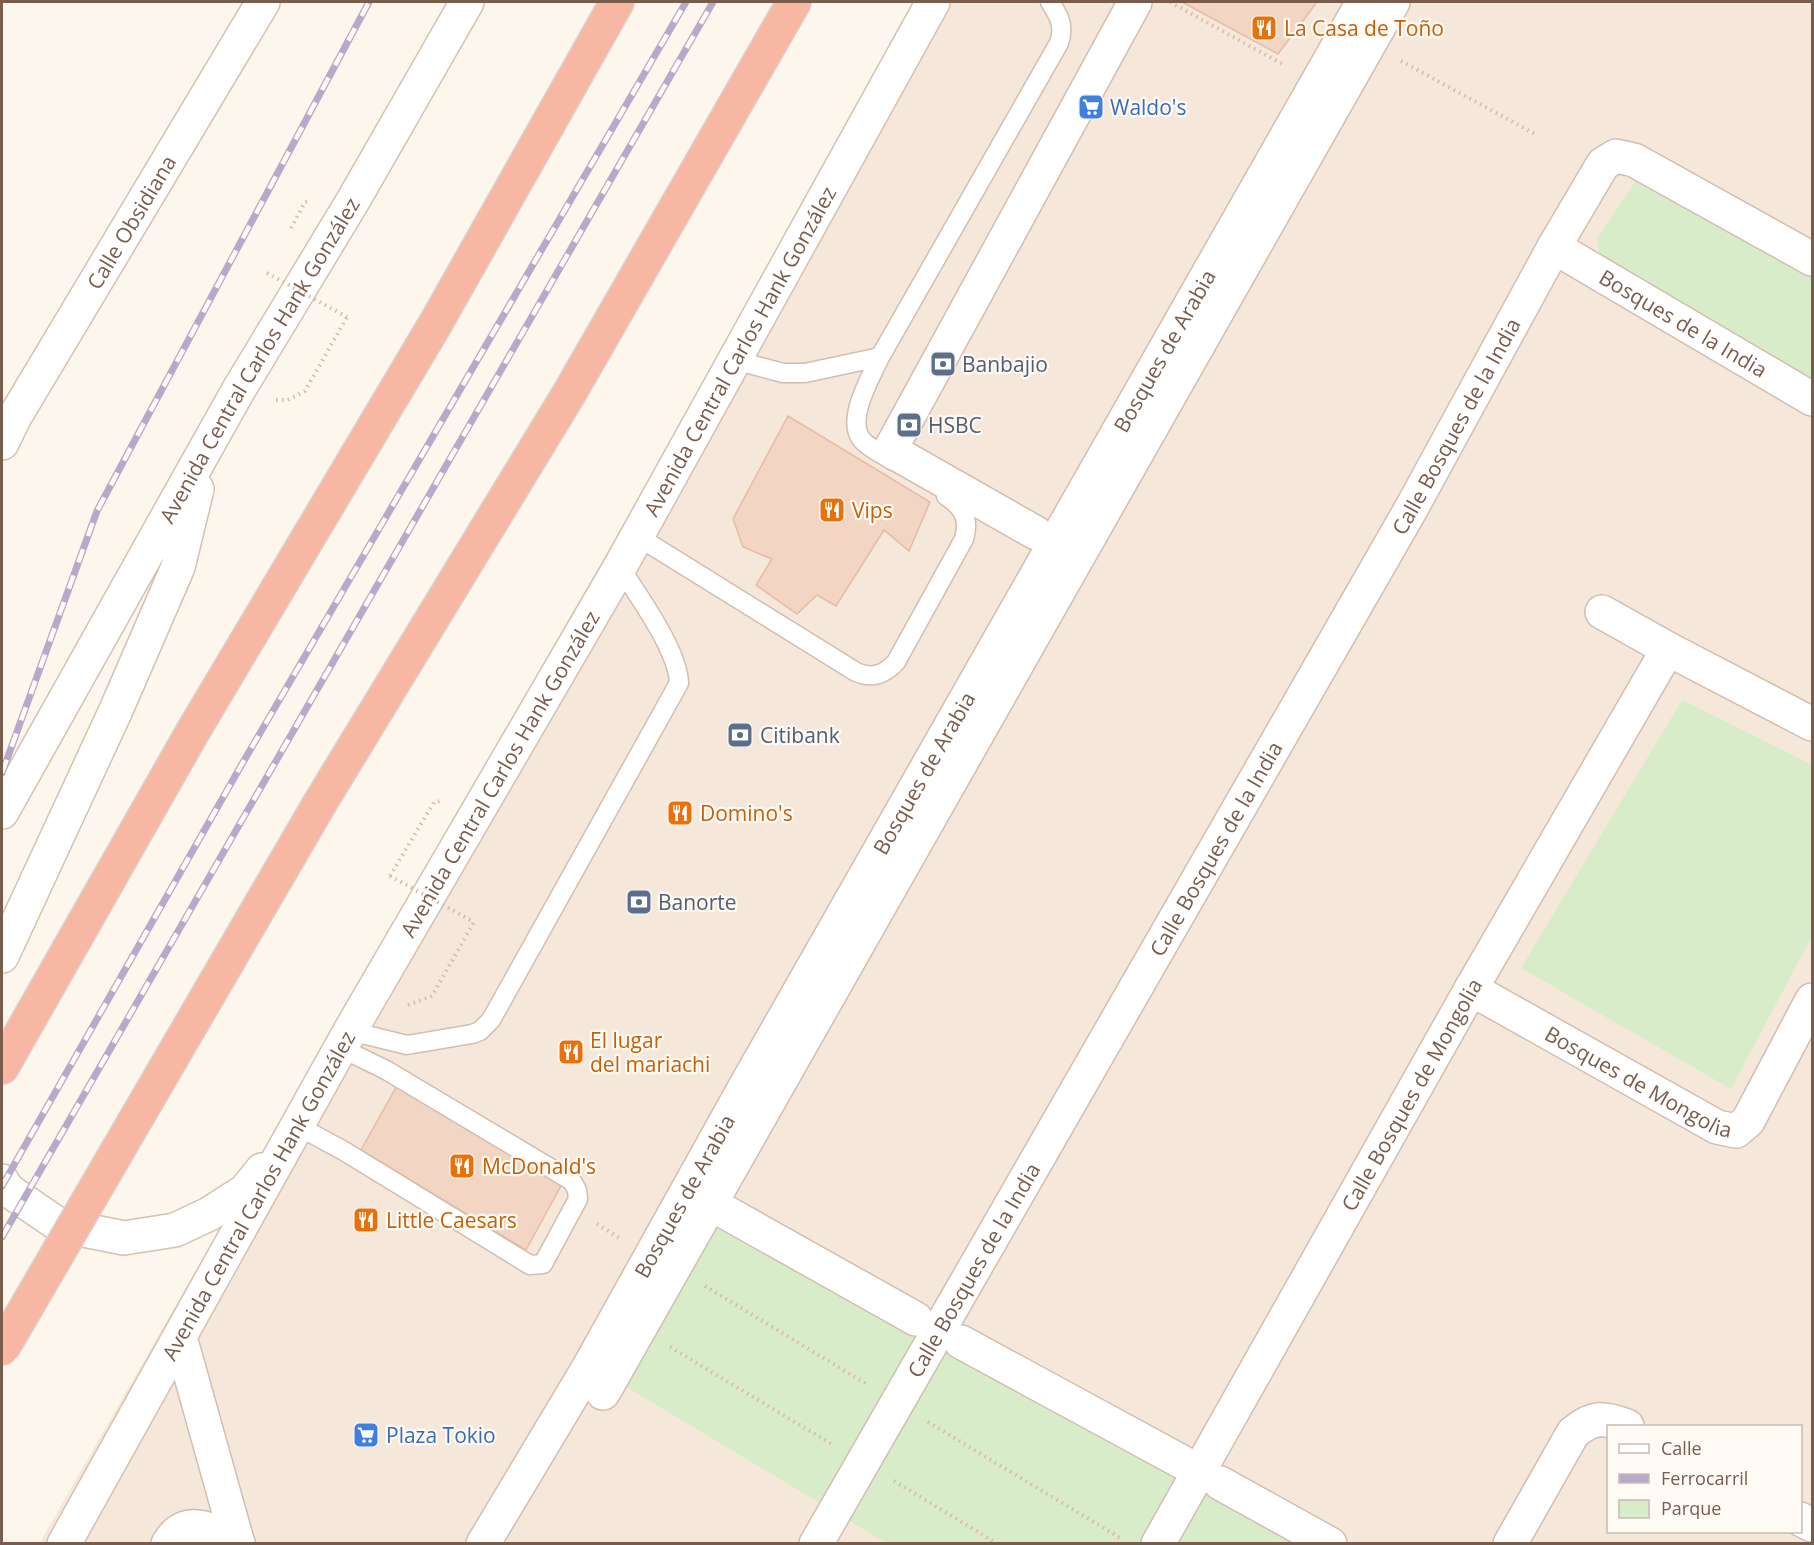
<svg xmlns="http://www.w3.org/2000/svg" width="1814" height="1545" viewBox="0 0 1814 1545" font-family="'Open Sans',sans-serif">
	<rect width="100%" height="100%" fill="#fdf6ec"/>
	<path fill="#f5e8da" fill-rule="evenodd" d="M922,2h890v1541l-1773,1zM1608,1426h192v106h-192z"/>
	<path fill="#d8ecc9" d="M1636,181l176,96v101l-212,-120 -3,-20z
		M1682,700l130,65v171l-81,153 -210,-121z
		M695,1198l635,345h-444l-286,-172z"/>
	<path fill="#f3d5c3" stroke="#e6bba3" stroke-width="1.5" d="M1182,2h135l-39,52z
		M788,416l142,86 -21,49 -25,-21 -48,76 -19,-11 -20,19 -41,-29 16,-26 -29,-12 -10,-28z
		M399,1082l164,100 -37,68 -165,-100z"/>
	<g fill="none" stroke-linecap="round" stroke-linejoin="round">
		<g stroke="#d1beb0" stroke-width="21">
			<path id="lane" d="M880,357c-9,20 -35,63 -18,83 8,9 21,14 31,21
				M734,360l49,13h22l75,-16 179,-314c6,-17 0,-27 -9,-41
				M637,536l219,136c16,7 28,3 40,-10l68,-123c6,-20 -1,-32 -18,-43
				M350,1031l57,14 65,-11 8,-3 11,-11 188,-337c-1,-33 -41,-87 -59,-116
				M298,1126l46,25 186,114 13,-1 35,-65 -1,-9 -5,-9 -186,-111 -45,-22"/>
		</g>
		<g stroke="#d1beb0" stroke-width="36">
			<g id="street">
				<path id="s1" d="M1554,247l258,152"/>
				<path d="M1036,533l-146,-83 245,-448"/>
				<path d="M1602,612l66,37 144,75"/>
				<path id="s2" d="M1471,989l246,138 19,4 12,-10 64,-121"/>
				<path d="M711,1204l205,115"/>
				<path d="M180,1337l58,207"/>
				<path d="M961,1342l221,120"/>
				<path d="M603,1393l790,-1391"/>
				<path d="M1220,1483l110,61"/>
				<path d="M1800,1519l12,6"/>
				<path d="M168,1544c18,-31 47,-13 70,-1"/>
				<path id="s3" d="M483,1544l106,-177 156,-280 618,-1085"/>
				<path id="s4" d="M816,1544l595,-1035 143,-262 49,-83 13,-8 18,4 178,99"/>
				<path id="s5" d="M1158,1544l313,-555 197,-340"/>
				<path d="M1510,1544l63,-111c20,-17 31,-16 54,-7"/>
			</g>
		</g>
		<g stroke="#d6c0b0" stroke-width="36">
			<g id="secondary">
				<path id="s6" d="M2,443l12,-25 249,-416"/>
				<path id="s7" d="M2,812l236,-421 116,-192 113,-197"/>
				<path d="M2,956l114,-246 62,-143 19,-78"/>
				<path d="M2,1181l6,9 51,35 65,13 51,-8 34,-16 36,-23 17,-21"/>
				<path id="s8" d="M64,1544l286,-513 270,-464 313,-565"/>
			</g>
		</g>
		<g stroke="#dad1cd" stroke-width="36">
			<path id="highway" d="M320,803l250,-411 224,-390
				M2,1067l190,-334 245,-412 180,-319"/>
		</g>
		<path stroke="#d9b8a5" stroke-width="4" stroke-dasharray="1.5 4.5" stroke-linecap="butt" d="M1170,2l114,63
			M1401,61l134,73
			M291,228l14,-26 5,-1
			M276,400h12l17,-9 42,-74
			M390,876l44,-74 9,-1
			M408,1005l24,-9 42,-74
			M597,1224l24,15
			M705,1286l163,99
			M670,1347l163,98
			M928,1422l194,117
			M894,1481l104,63"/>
		<use href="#lane" stroke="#fff" stroke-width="18"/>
		<use href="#street" stroke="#fff" stroke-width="33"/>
		<use href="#secondary" stroke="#fff" stroke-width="33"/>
		<use href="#highway" stroke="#f7b7a3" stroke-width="33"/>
		<g stroke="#b9a8c9" stroke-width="7">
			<path id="rail" d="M2,773l95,-262 272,-509
				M2,1186l240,-422 444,-762
				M2,1237l711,-1235"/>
		</g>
		<use href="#rail" stroke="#fffaf3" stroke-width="4.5" stroke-dasharray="14" stroke-linecap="butt"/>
		<g stroke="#dad1cd" stroke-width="36" stroke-linecap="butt">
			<path id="highway-bridge" d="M2,1349l318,-546"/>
		</g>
		<path stroke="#d9b8a5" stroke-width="4" stroke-dasharray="1.5 4.5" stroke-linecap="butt" d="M267,273l80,44
			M390,876l84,46"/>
		<use href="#highway-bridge" stroke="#f7b7a3" stroke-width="33"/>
	</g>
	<defs>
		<g id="restaurant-square" transform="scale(1.35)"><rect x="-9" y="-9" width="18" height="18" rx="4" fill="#e8710a" stroke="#fffaf3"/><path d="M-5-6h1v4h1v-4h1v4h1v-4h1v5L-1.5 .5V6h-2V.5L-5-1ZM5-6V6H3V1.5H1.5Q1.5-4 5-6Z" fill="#fff"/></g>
		<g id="supermarket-square" transform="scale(1.35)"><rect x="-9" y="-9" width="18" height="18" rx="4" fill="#3f7fe0" stroke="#fffaf3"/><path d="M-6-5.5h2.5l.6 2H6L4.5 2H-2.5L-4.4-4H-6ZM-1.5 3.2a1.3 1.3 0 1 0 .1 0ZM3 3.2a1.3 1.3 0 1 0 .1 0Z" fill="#fff"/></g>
		<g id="bank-square" transform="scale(1.35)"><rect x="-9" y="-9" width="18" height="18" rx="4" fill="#5c6f8a" stroke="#fffaf3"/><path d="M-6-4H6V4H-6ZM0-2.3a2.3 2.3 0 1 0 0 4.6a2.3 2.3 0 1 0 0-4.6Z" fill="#fff"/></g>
	</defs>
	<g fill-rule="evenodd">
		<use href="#restaurant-square" x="1264" y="28"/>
		<use href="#supermarket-square" x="1091" y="107"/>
		<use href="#bank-square" x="943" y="364"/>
		<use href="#bank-square" x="909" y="425"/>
		<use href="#restaurant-square" x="832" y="510"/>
		<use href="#bank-square" x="740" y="735"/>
		<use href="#restaurant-square" x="680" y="813"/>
		<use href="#bank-square" x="639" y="902"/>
		<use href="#restaurant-square" x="571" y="1052"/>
		<use href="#restaurant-square" x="462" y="1166"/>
		<use href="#restaurant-square" x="366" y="1220"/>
		<use href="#supermarket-square" x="366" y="1435"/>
	</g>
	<g text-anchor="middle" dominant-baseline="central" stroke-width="4.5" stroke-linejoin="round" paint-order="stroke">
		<g font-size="21" fill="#c56008" stroke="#fffaf3" text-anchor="start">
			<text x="1284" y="28">La Casa de Toño</text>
			<text x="852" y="510">Vips</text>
			<text x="700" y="813">Domino's</text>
			<text x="590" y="1040">El lugar<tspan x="590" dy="24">del mariachi</tspan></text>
			<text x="482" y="1166">McDonald's</text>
			<text x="386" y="1220">Little Caesars</text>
		</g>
		<g font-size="21" fill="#366cbe" stroke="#fffaf3" text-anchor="start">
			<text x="1110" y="107">Waldo's</text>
			<text x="386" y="1435">Plaza Tokio</text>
		</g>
		<g font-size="21" fill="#7a5c4d" stroke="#fffaf3">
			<text stroke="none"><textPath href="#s6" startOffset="256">Calle Obsidiana</textPath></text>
			<text stroke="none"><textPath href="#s1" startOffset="150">Bosques de la India</textPath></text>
			<text stroke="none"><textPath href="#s8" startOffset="1371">Avenida Central Carlos Hank González</textPath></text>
			<text stroke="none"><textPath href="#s3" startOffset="1374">Bosques de Arabia</textPath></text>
			<text stroke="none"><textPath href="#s7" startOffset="520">Avenida Central Carlos Hank González</textPath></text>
			<text stroke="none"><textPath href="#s4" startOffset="1288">Calle Bosques de la India</textPath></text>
			<text stroke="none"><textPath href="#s8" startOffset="885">Avenida Central Carlos Hank González</textPath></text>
			<text stroke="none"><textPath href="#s3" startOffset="888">Bosques de Arabia</textPath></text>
			<text stroke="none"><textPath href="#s4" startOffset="802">Calle Bosques de la India</textPath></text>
			<text stroke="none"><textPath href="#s2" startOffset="192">Bosques de Mongolia</textPath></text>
			<text stroke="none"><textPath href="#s5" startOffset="516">Calle Bosques de Mongolia</textPath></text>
			<text stroke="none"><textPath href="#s8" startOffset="399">Avenida Central Carlos Hank González</textPath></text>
			<text stroke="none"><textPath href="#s3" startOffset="402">Bosques de Arabia</textPath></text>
			<text stroke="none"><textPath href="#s4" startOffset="316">Calle Bosques de la India</textPath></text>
		</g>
		<g font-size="21" fill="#4e5e75" stroke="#fffaf3" text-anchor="start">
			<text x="962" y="364">Banbajio</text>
			<text x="928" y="425">HSBC</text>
			<text x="760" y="735">Citibank</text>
			<text x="658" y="902">Banorte</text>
		</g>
	</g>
	<rect width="1814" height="1545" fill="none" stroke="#7a5c4d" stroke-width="6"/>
	<rect x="1607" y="1425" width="195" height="108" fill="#fffaf3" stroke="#cabbb1" stroke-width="1.5"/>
	<rect x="1619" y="1444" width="30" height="9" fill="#ffffff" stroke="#cabbb1" stroke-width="1.5"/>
	<text x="1661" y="1455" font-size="18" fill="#7a5c4d">Calle</text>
	<rect x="1619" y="1474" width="30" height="9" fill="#b9a8c9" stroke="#cabbb1" stroke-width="1.5"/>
	<text x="1661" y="1485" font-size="18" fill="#7a5c4d">Ferrocarril</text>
	<rect x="1619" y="1500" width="30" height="18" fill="#d8ecc9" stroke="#cabbb1" stroke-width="1.5"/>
	<text x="1661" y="1515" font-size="18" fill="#7a5c4d">Parque</text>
</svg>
